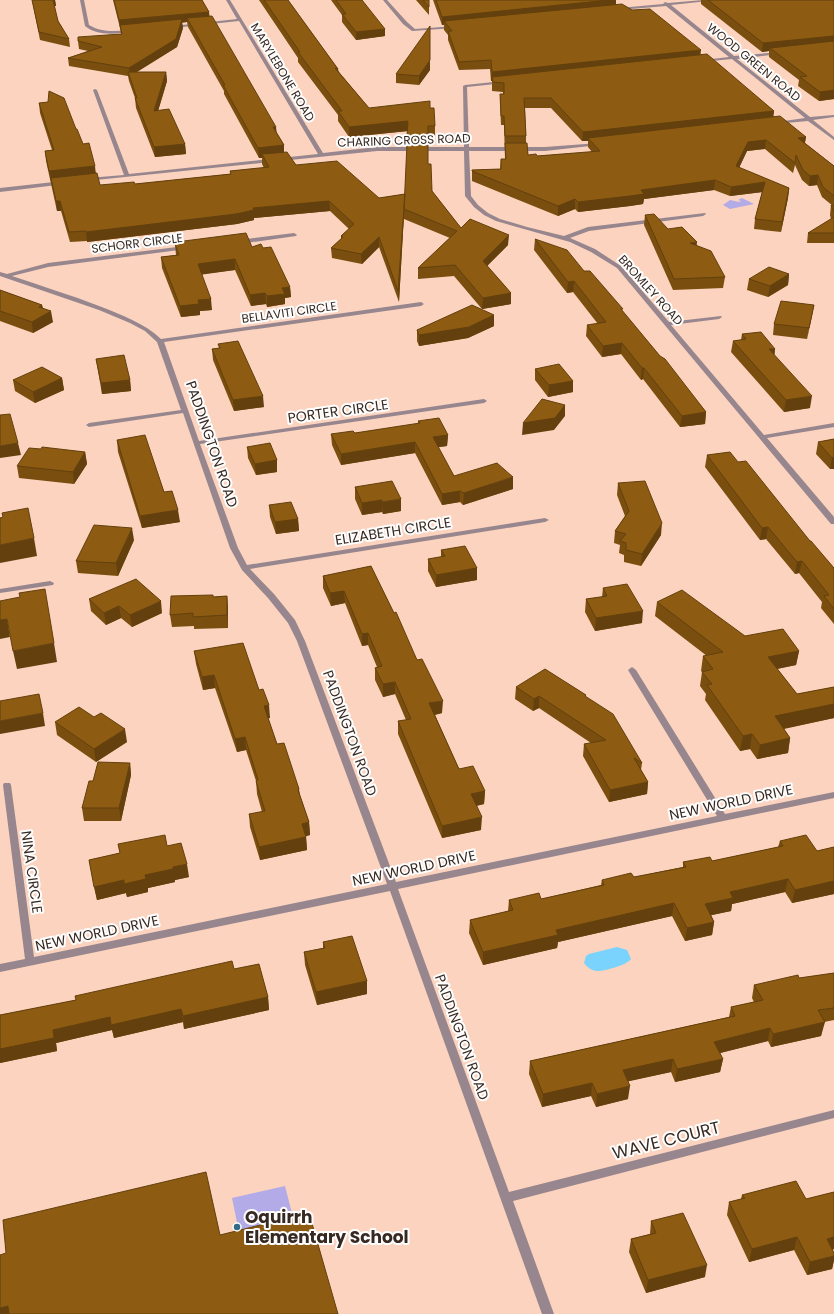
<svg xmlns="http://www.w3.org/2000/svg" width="834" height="1314" viewBox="0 0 834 1314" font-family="Poppins,sans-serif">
	<rect width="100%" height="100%" fill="#fbd3be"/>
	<path fill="#b2abe7" d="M742,198l12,6 -24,5 -7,-4 7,-5 9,2 2,-1 -3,-1z
		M285,1186l11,43 -55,13 -9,-44z"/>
	<path fill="#79d3fc" d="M617,947l10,3 4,9c-4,6 -26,12 -34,12 -5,0 -10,-4 -13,-8l2,-7 3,-2z"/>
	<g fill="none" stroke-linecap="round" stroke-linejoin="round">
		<path fill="#97868d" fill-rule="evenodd" d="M80,0h4l5,25c13,8 27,6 41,5l2,1 -2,1c-15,2 -33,4 -45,-6z
			M226,0h4l93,153 54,-6h87l-1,-61 2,-1 38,-4h2v2l-38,4 2,60h76l54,-4 2,1 -2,1 -54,6h-76l2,45 7,9 10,8 12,6 27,8 37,9 24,-9 117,-14 1,1 -3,2 -114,15 -19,7 25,11 26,17 48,56 52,-6 1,1 -3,2 -48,6 93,110 70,-12v4l-67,11 67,79v7h-3l-214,-256 -26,-16 -21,-10 -74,-21 -12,-6 -10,-8 -9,-11 -1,-45h-87l-291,30v-2l2,-1 36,-3 -31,-85 2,-1 2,1 32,84 189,-20 -79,-133 -66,7 -2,-1 2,-1 64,-7z
			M383,0h4l20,22 8,7 40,-3 2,1 -2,1 -43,3 -9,-7z
			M703,0h15l-47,5 63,51 47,-4v1l-2,1 -42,5 73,58 24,-2v2l-21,3 21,17v3l-26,-19 -33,3v-2h2l28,-4 -73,-59 -31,3v-1l2,-1 26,-3 -63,-51 -47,4 -2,-1 2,-1 44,-4 2,-2 3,1z
			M63,181l3,2 -1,1 -65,8v-4z
			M294,233l3,2 -1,1 -57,8 -3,-2 3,-2z
			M185,246l2,1v2l-139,18 -36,9c29,10 59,19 87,30 23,9 45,17 62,33l260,-37 3,2 -3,2 -257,36 35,99 285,-42 3,2 -3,2 -284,41 38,104 9,17 298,-47 4,2 -4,2 -295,47 24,25 21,26 10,21 91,241 321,-66 -89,-146 4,-3 4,3 89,144 109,-22v6l-436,91 111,303 325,-82v8l-321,83 41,113h-12l-152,-423 -390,81v-8l25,-5 -22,-174 1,-2h6l1,2 23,172 353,-73 -90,-243 -9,-18 -20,-25 -26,-28 -12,-22 -47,-135 -94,14 -3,-2 3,-2 92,-13 -24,-68 -12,-11 -15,-8 -31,-13 -99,-34v-4l7,2 41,-11z
			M50,581l4,2 -1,2 -53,8v-4z"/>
	</g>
	<path fill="#794e0f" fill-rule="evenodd" d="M32,0h23l1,6h-2l4,15 11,18 1,8 -30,-7z
		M113,0h89l7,12v4l75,129v7l12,13 83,33 26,-4 3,-63 -59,6 -11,-16v-6l-40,-53v-4l-39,-58h29l50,69 1,3 30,36h61l5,18v10h-7v28l4,27 29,37 47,17 -21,21 24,27v11l-29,5 -28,-33 -36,3v-11l32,-30 -46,-19v-5l-5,88 -20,-55 -17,17 -30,-6 -1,-10 10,-9v-3l8,-7 -19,-18 -76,7v2l-17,4 -150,18v-1l-17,1 -9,-31h-4l-11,-50 -1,-10 7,-1 -12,-37 -1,-10 37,26 20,44 4,12 35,-1 95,-10v-3l34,-3 -2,-4v-6h-3l-35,-64v-3l-36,-64 -1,-5 -5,1 1,5 -6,19 -40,25h29l1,9 -9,30 27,33 1,10 -31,3 -19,-49 -1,-10 -6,-17 -1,-5 -59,-10 -1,-8 20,-7 -9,-2 -1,-8 43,-7 -1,-6z
		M331,0h31l23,36 -29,4 -14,-18v-7z
		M416,0h13v15z
		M433,0h183v4l16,6 68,45 74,56 -1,5 33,21 -1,6 29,23v77h-27l1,-10 23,-14 -1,-4 1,-10 2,1 -11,-9 -5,-12 -8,1 -7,-6 -7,-15 -2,8 -28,-24 -18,2 -8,17 50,20 -1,10 -7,34 -27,-3 1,-10 7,-27 -32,4 -16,-6 -70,9 -1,5 -13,2 -52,6 -3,-3 -17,7 -86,-35v-11l28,-1 1,-10h4l-1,-34h-3l-1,-22v-9h3v-2l-11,-1v-10h-1l-1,-12 -31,1 -11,-30v-5l-4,-5v-5h-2zM525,108h26l31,33h6v6l4,5 -55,4 -9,-1 -2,-12v-7z
		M701,0h133v99l-15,2 -21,-15 1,-6 -30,-23v-6l-7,1 -61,-48z
		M430,70l-11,15 -23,-2v-9z
		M645,215l51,31 29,31 -2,11 -50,2 -29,-65z
		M535,239l49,32 39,41 83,100 -1,12 -25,3 -37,-48 -2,1 -20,-26 -19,3 -16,-21 1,-11 11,-1 -25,-32 -6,1 -33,-43z
		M175,244l77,3 11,1 27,39 1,10 -6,1v6l-18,3 -1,-3 -15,2 -16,-36 -33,4 10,36 -12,1v4l-19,2 -19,-49 -1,-11 15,-2z
		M789,274l-1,11 -20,12 -21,-7 2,-11z
		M0,290l42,15 1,3 10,14 -20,11 -33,-12z
		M814,305l-7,34 -34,-4 1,-11z
		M494,315v11l-26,12 -49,8 -2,-5v-11z
		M742,334l33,15 -1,6 36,53 -26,4 -53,-60 2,-11 8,-1z
		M218,344l46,63 -30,4 -21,-51 -1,-11 7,-1z
		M96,359l34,21 1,11 -29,3z
		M535,369l38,12v11l-25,5 -13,-17z
		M62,378l2,12 -29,13 -20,-12 -2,-11z
		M418,421l30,14 -1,11 -9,1 16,29 59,13 -50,16 -3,-3 -18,3 -27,-52 -74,12 -9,-20 -1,-11 24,-1 63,-9z
		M834,439v30h-4l-14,-15 2,-12z
		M117,440l47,52 16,30 -38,6 -24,-76z
		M247,447l30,13v12l-21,3 -8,-17z
		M41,449l44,3 2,12 -13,20 -55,-6 -2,-12z
		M707,455l31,7 96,106v56l-13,-16 1,-6 -23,-29 -4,1 -29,-35 -6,1 -55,-73z
		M618,483l43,52 -20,31 -17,-4v-7l-5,-2 1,-8 -6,-2 1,-12 10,-15 -8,-21z
		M355,487l46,24 -18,3 -1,-2 -20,3 -7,-16z
		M269,505l29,14 1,12 -23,3 -6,-17z
		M134,540l-16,36 -40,-3 -2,-12z
		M441,550l36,18v12l-41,7 -8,-16v-12l13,-2z
		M371,566l71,147 -7,2 24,54 26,22 -1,13 -8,2 5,24 -39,8 -44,-104v-13l8,-1 -11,-26 -12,3 -8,-17v-12l2,-1 -9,-22 -6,1 -17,-43 -14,3 -8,-18v-12z
		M603,588l39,35 -47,8 -10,-19 1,-13 16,-2z
		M227,596l1,13v19l-34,1v-3l-22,1 -2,-12 43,-18z
		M89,599l73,14 -30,14 -11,-9 -15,7 -15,-14z
		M657,602l88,34 54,15 -3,14 -19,4 20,25 37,-7v31l-50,11 6,9 -2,15 -31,6 -7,-10 -10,2 -35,-51 1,-6 -6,-8 2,-14 -1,-1 2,-15h4l-52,-40z
		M194,651l65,39 11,28h-2l9,26 22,45 1,6 9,27 1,13 -4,1 1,14 -47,10 -10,-33 -1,-13 13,-2 -5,-18 -1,-13 -10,-31 -9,2 -22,-64 -12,2 -7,-26z
		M516,687l70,10 56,66 -1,7 7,12 -1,12 -38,8 -26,-46 1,-12 7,-1 -52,-35 -6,3 -18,-12z
		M55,722l72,20 -31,20 -39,-27z
		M130,763l1,12 -10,46h-37l-2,-13 11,-27z
		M780,841l37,10 17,-4v47l-42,9 -7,-11 -53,12 -1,7 -20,4 3,7 -2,13 -27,6 -13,-25 -114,26 -1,6 -74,17 -14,-32 1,-13 38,-9 1,-11 32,-1 60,-14 1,-5 32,-3 49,-10v-5l29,-1 66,-14z
		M118,844l49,2 22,31 -14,3v2l-27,6v4l-21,5 -1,-4 -29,7 -8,-40 31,-7z
		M323,942l44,39v13l-50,11 -12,-40 -1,-13 19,-4z
		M234,969l34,28 1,13 -85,19 -1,-7 -69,16 -2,-8 -56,13 1,8 -57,12v-48z
		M834,973v47l-10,2 -3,14 -50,11 -3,-6 -48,12 3,6 -3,13 -45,10 -4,-10 -43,9v18l-32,8 -5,-11 -49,11 -13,-33 1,-13 199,-44 2,-10 23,-5 -2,-4 2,-13z
		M834,1192v57l-2,1 2,3v7l-2,9 -25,6 -13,-25 -45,12 -22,-47 2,-13 12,-3 1,-4 64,4z
		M651,1221l54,56 -59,16 -17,-41 2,-13 19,-5z"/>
	<path fill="#63400d" d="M53,0h2l1,6h-2z
		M609,0h7v7l-172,14v4h-2v-8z
		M209,12l1,8 -23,-2v4h-5l1,6 -6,19 -47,29 -1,-8 -9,-43v3l-1,-8z
		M385,29v7l-29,4v-8z
		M834,36v9l-64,3 -1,3 -7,1 1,-9z
		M701,50l-1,9 -208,18v4h-1l1,-9z
		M430,60v10l-11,15v-9z
		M166,72l1,9 -12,40 -1,-10z
		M834,90v9l-15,2 1,-9z
		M774,111l-1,9 -185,18v3h-6l1,-9z
		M408,121v10l-59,6v-10z
		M273,127h3l1,9z
		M806,137l-2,9 -6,-8z
		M766,140l-1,9 -18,2 -12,25 1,-10 12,-24z
		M185,144l1,10 -31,3 -1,-10z
		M284,145v10l-22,-1v4h-3l-1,-10z
		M95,166l1,10 -45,5 -2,-10z
		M818,175l-1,10 -8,1 1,-10z
		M715,180l-1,10 -70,9 -1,5 -13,2 -52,6v-10l63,-12z
		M765,182l-2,10 -33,4 1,-9z
		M789,188l-1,10 -7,34 1,-10z
		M405,194l-1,20 -5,88 -1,-11z
		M575,199v10l-17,7v-10z
		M56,201h4l1,10h-4z
		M329,201l1,10 -76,7v2l-17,4 -150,18 -1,-10 167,-24z
		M509,235l-1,10 -26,26 1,-10z
		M379,237v10l-17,17 -1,-10z
		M697,242l-1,11 -6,-10z
		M235,259v11l-36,5 -1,-11z
		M789,274l-1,11 -20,12 2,-11z
		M574,281l-1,11 -6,1 1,-11z
		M290,287l1,10 -6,1v6l-18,3v-11l15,-8z
		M265,293l1,11 -15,2 -1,-11z
		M511,293v11l-29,5 1,-11z
		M211,299l1,11 -12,1v4l-19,2 -1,-11 18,-6z
		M42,305l2,10 7,-4 2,11 -20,11 -1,-11 7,-15z
		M814,305l-2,11 -5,23 2,-11z
		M494,315v11l-26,12 -49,8v-11z
		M622,343l-1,11 -19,3 1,-11z
		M769,349h6l-1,11z
		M642,368h2l-1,11 -2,1z
		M62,378l2,12 -29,13 -2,-11z
		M130,380l1,11 -29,3 -1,-11z
		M573,381v11l-25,5 1,-12z
		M263,396l1,11 -30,4 -1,-11z
		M812,396l-2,12 -26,4 2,-12z
		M565,405v11l-11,14 -32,5 1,-12z
		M706,412l-1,12 -25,3 2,-11z
		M448,435l-1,11 -14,2v-11z
		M415,442v11l-74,12v-11z
		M18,443l3,12 -21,3v-12z
		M85,452l2,12 -13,20 -1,-12z
		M834,457v12h-4l2,-11z
		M277,460v12l-21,3 -1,-11z
		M513,477v12l-50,16 1,-12z
		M460,491v11l-18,3v-11z
		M401,499v12l-18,3 -1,-12z
		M382,500v12l-20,3v-12z
		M178,510l2,12 -38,6 -2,-12z
		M298,519l1,12 -23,3 -1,-12z
		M662,523l-1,12 -20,31 1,-12z
		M768,527l-2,12 -6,1 2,-12z
		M132,528l2,12 -16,36 -2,-13z
		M34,538l3,18 -37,7v-18z
		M802,561l-3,12 -4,1 2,-12z
		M477,568v12l-41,7v-12z
		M344,591l1,12 -14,3 -1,-13z
		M227,596l1,13v19l-1,-13z
		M161,601l1,12 -30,14 -2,-12z
		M119,606l2,12 -15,7 -2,-12z
		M643,611l-1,12 -47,8 1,-13z
		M7,619l3,18 -10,2v-19z
		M368,633v12l-6,1v-12z
		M54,643l3,19 -40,7 -4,-18z
		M799,651l-3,14 -30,6 2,-14z
		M214,675l1,13 -12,2 -1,-13z
		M395,682v12l-12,3v-13z
		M539,696v12l-6,3 1,-12z
		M443,701l-1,12 -13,3v-13z
		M834,704v14l-62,13 3,-15z
		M269,705l1,13 -5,1 -1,-13z
		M43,713l2,13 -45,8v-13z
		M125,729l2,13 -31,20 -2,-13z
		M752,734l-2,15 -10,2 3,-15z
		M245,737l1,13 -9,2 -2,-13z
		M790,738l-2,15 -31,6 3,-14z
		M130,763l1,12 -10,46 -2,-13z
		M648,782l-1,12 -38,8 1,-12z
		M485,791l-1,13 -13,3v-13z
		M482,817l-1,13 -39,8v-12z
		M309,822l1,13 -8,2v-13z
		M306,837l1,13 -47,10 -1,-13z
		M187,864l2,13 -14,3v2l-27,6v4l-21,5 -3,-13 21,-9 28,-8z
		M788,879l-3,13 -53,12 -1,7 -28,6 2,-13 25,-12z
		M124,880l2,13 -29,7 -3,-13z
		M834,881v13l-42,9 3,-13z
		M674,903l-2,13 -114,26 -1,6 -74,17v-13l73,-22z
		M714,922l-2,13 -27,6 2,-13z
		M367,981v13l-50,11 -1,-13z
		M268,997l1,13 -85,19 -1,-13z
		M181,1009l2,13 -69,16 -3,-13z
		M110,1017l2,13 -56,13 1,8 -57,12v-14l53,-19z
		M825,1022l-4,14 -50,11 2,-13z
		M770,1028l-2,13 -56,14 2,-13z
		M673,1059l-2,13 -50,11 2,-13z
		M723,1059l-3,13 -45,10 2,-13z
		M592,1083l-1,13 -49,11 1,-13z
		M630,1086l-2,13 -32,8 1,-13z
		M797,1237l-3,13 -45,12 3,-13z
		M834,1237v12l-11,3 4,-13z
		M834,1256v4l-2,9 -25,6 3,-13z
		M707,1265l-2,12 -59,16 2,-13z
		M8,1306l2,8h-10v-6z"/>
	<path fill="#8d5b12" stroke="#63400d" d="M32,0h21l5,21 11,18 -30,-7z
		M114,0h88l7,12 -90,8z
		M264,0h24l50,69 -3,-1 34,40 61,-7v7h4l1,18h-7v10h-21l1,-15 -59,6 -11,-16h4l-44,-59h2z
		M336,0h26l23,29 -29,3 -14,-18h4z
		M423,0h6v7z
		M436,0h173l-167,17z
		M708,0h126v36l-71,7z
		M622,4l10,6 18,-1 51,41 -209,22 -1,-12 -32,2 -11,-31h4l-8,-10z
		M212,16l64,111h-3l11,18 -26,3 -35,-63h2l-38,-67z
		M182,19l-6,20 -47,29 -61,-10 34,-11 -24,-6v-4l44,-3 -2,-9z
		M430,26v34l-11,16 -23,-2z
		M834,41v49l-14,2 -20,-15 7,-1 -37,-28z
		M707,54l67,57 -191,21 -32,-34h-27l2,38h-21l-1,-20h-3l-1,-22h4v-11l-11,-1 -1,-5z
		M128,72h38l-12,39 15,-2 16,35 -31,3 -19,-49h2z
		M49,91l15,7 12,31h1l6,15 6,-1 6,23 -46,5 -4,-20 9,-1 -15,-47 9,-1z
		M780,116l26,21 -8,1 36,28v30l-11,-9 -5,-12 -8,1 -7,-6 -7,-15 -1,8 -29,-23 -18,2 -12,24 53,22 -7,34 -27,-3 10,-37 -34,5 -16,-7 -74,10 3,4 -14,2 -52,6 -3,-3 -17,7 -86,-35v-1l29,-1v-10h5l-1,-16h22l1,12 8,-1 1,2 63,-5 -12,-13z
		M428,142v22h3l1,27 29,37 9,-9 39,16 -26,26 28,32 -28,5 -28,-33 -37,3 39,-37 -53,-22 3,-66z
		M287,152l9,13 41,-4 42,37 26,-4 -7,97 -19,-54 -18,17 -30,-6 12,-11 -2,-1 13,-12 -25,-23 -76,7 1,2 -18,4 -150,18v-1l-17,1 -9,-31h-4l-5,-23 46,-5 3,12 34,-3 1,2 96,-10 -1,-3 39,-4 -7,-13z
		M831,205l3,1v6z
		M654,214l14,15 14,-2 15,15 -7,1 21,8 14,26 -51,2 -29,-64z
		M834,217v16h-26z
		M246,233l6,14 9,-3 2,4 8,-1 19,40 -8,1 3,6 -18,2 -2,-3 -15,2 -15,-36 -37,5 13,35 -13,1 1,4 -19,2 -19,-49 18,-2 -4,-11 9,-3z
		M535,239l32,11 17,21h6l33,38h-2l39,47 5,3 41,53 -24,4 -38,-48h-2l-20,-25 -19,3 -16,-21 19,-3 -32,-41 -6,1z
		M769,267l20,7 -19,12 -21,-7z
		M0,290l42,15 -3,2 12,4 -19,11 -32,-11z
		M781,301l33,4 -5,23 -35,-4z
		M472,305l22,10 -25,12 -50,8 -2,-5z
		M761,332l14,17h-6l43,47 -26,4 -53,-59 13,-2 -4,-5z
		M238,341l25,55 -30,4 -21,-51 8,-1 -2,-4z
		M124,355l6,25 -29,3 -5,-24z
		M559,364l14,17 -24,4 -14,-16z
		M42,367l20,11 -29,14 -20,-12z
		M542,399l23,6 -10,13 -32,5z
		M10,414l8,29 -18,3v-31z
		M439,418l9,17 -15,2 21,39 43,-13 16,14 -49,16 -4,-2 -18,3 -27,-52 -74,12 -10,-20 22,-3 2,2 65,-10 -2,-2z
		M145,435l19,57 8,-1 6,19 -38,6 -23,-76z
		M834,439v18l-2,1 -14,-16z
		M270,443l7,17 -22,4 -8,-17z
		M42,447l43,5 -12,20 -56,-6 12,-18 12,1z
		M730,452l8,10 8,-1 64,80h1l23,27v41l-10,-13 5,-1 -27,-34 -5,1 -29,-35 -6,1 -55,-73z
		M392,481l9,18 -19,3v-2l-20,3 -7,-16z
		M645,481l17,42 -20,31 -16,-4v-7l-6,-2 6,-7 -11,-3 14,-20 -11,-28z
		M291,502l7,17 -23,3 -6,-17z
		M28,508l6,30 -34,7v-27l3,-1 -1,-4z
		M94,525l38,3 -16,35 -40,-2z
		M465,546l12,22 -41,7 -8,-16 17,-3 -4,-6z
		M371,566l23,47 2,-1 21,48 5,-1 21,42 -14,2 30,66 14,-3 12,25 -14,3 11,23 -40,9 -44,-105 13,-2 -16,-37 -12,2 -8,-16 7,-2 -14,-33 -6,1 -18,-43 -14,2 -7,-17z
		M136,579l25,22 -31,14 -11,-9 -15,7 -15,-14z
		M627,584l16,27 -47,7 -10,-19 21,-3 -4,-8z
		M45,589l9,54 -41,8 -6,-32 -7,1v-19l20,-4 -1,-4z
		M682,590l63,46 38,-7 16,22 -31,6 29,37 37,-7v17l-59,12 15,22 -30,7 -8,-11 -9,2 -36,-51 5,-1 -10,-12 11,-3 -10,-13 20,-4 -66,-50z
		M213,595v2l14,-1v19l-34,2v-4l-23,2 1,-19z
		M243,643l16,47 4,-1 6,16 -5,1 13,38 7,-1 15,46 -1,1 11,32 -7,2 4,13 -47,10 -10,-33 16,-3 -9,-30 2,-1 -13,-43 -10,2 -21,-64 -12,2 -8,-26z
		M545,669l41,26 -1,1 28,18 29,49 -8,-5 14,24 -38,8 -26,-46 22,-4 -67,-44 -5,3 -18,-12z
		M39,694l4,19 -43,8v-20z
		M79,707l15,10 7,-4 24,16 -31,20 -39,-27z
		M98,762l32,1 -11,45h-37l7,-27h4z
		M165,835l2,11 14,-3 6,21 -14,3v2l-28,6 1,4 -22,5v-4l-30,7 -5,-27 31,-7 -2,-9z
		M806,835l11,16 17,-4v34l-39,9 -7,-11 -58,13 3,6 -28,6 9,18 -27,6 -13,-25 -118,27 2,5 -75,17 -13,-32 43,-10 -4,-10 30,-7 2,6 63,-14 -2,-5 29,-7 3,4 52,-10 -3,-5 27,-5 2,4 71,-15 -3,-5z
		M352,936l15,45 -51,11 -12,-40 21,-4 -2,-6z
		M232,961l2,8 25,-5 9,33 -85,19 -2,-7 -70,16 -1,-8 -57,13 1,8 -54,11v-34l76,-15 -1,-4z
		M834,973v35l-16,2 7,12 -52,12 -3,-6 -56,14 9,17 -46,10 -4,-10 -50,11 7,16 -33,8 -5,-11 -49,11 -13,-33 205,-45 -4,-9 32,-7 -9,-15 44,-10 1,3z
		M206,1172l14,63 89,-22 29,101h-329l-1,-8 -8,2v-53l6,-2 -3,-33z
		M796,1181l10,18 28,-7v45l-7,2 7,14v3l-24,6 -13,-25 -45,12 -23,-47 16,-4 -3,-3z
		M683,1213l24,52 -59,15 -17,-41 25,-6 -5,-12z"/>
	<circle fill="#326b85" stroke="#fefefe" stroke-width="1.5" cx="237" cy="1227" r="4"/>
	<g text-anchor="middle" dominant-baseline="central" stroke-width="4" stroke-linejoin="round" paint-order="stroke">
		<g font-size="12" fill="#372921" stroke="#fefefe">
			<text transform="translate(754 62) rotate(39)">WOOD GREEN ROAD</text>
			<text transform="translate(283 72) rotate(59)">MARYLEBONE ROAD</text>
			<text transform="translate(404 140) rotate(-2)">CHARING CROSS ROAD</text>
			<text transform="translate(137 243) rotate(-7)">SCHORR CIRCLE</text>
			<text transform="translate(651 290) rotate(48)">BROMLEY ROAD</text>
			<text transform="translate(289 312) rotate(-8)">BELLAVITI CIRCLE</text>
		</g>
		<g font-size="14" fill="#372921" stroke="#fefefe">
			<text transform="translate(338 411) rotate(-8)">PORTER CIRCLE</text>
			<text transform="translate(212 444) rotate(71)">PADDINGTON ROAD</text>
			<text transform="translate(393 531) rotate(-9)">ELIZABETH CIRCLE</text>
			<text transform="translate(350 733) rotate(70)">PADDINGTON ROAD</text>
			<text transform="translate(731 802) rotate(-12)">NEW WORLD DRIVE</text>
			<text transform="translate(414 868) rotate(-12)">NEW WORLD DRIVE</text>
			<text transform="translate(32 872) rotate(82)">NINA CIRCLE</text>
			<text transform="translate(97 933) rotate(-12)">NEW WORLD DRIVE</text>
			<text transform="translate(462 1037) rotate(70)">PADDINGTON ROAD</text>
		</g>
		<g font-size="17" fill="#372921" stroke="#fefefe">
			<text transform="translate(666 1140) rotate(-14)">WAVE COURT</text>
		</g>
		<g font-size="17" font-weight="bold" fill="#372921" stroke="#fefefe" text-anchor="start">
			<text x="245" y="1217">Oquirrh<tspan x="245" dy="20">Elementary School</tspan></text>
		</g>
	</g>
</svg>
